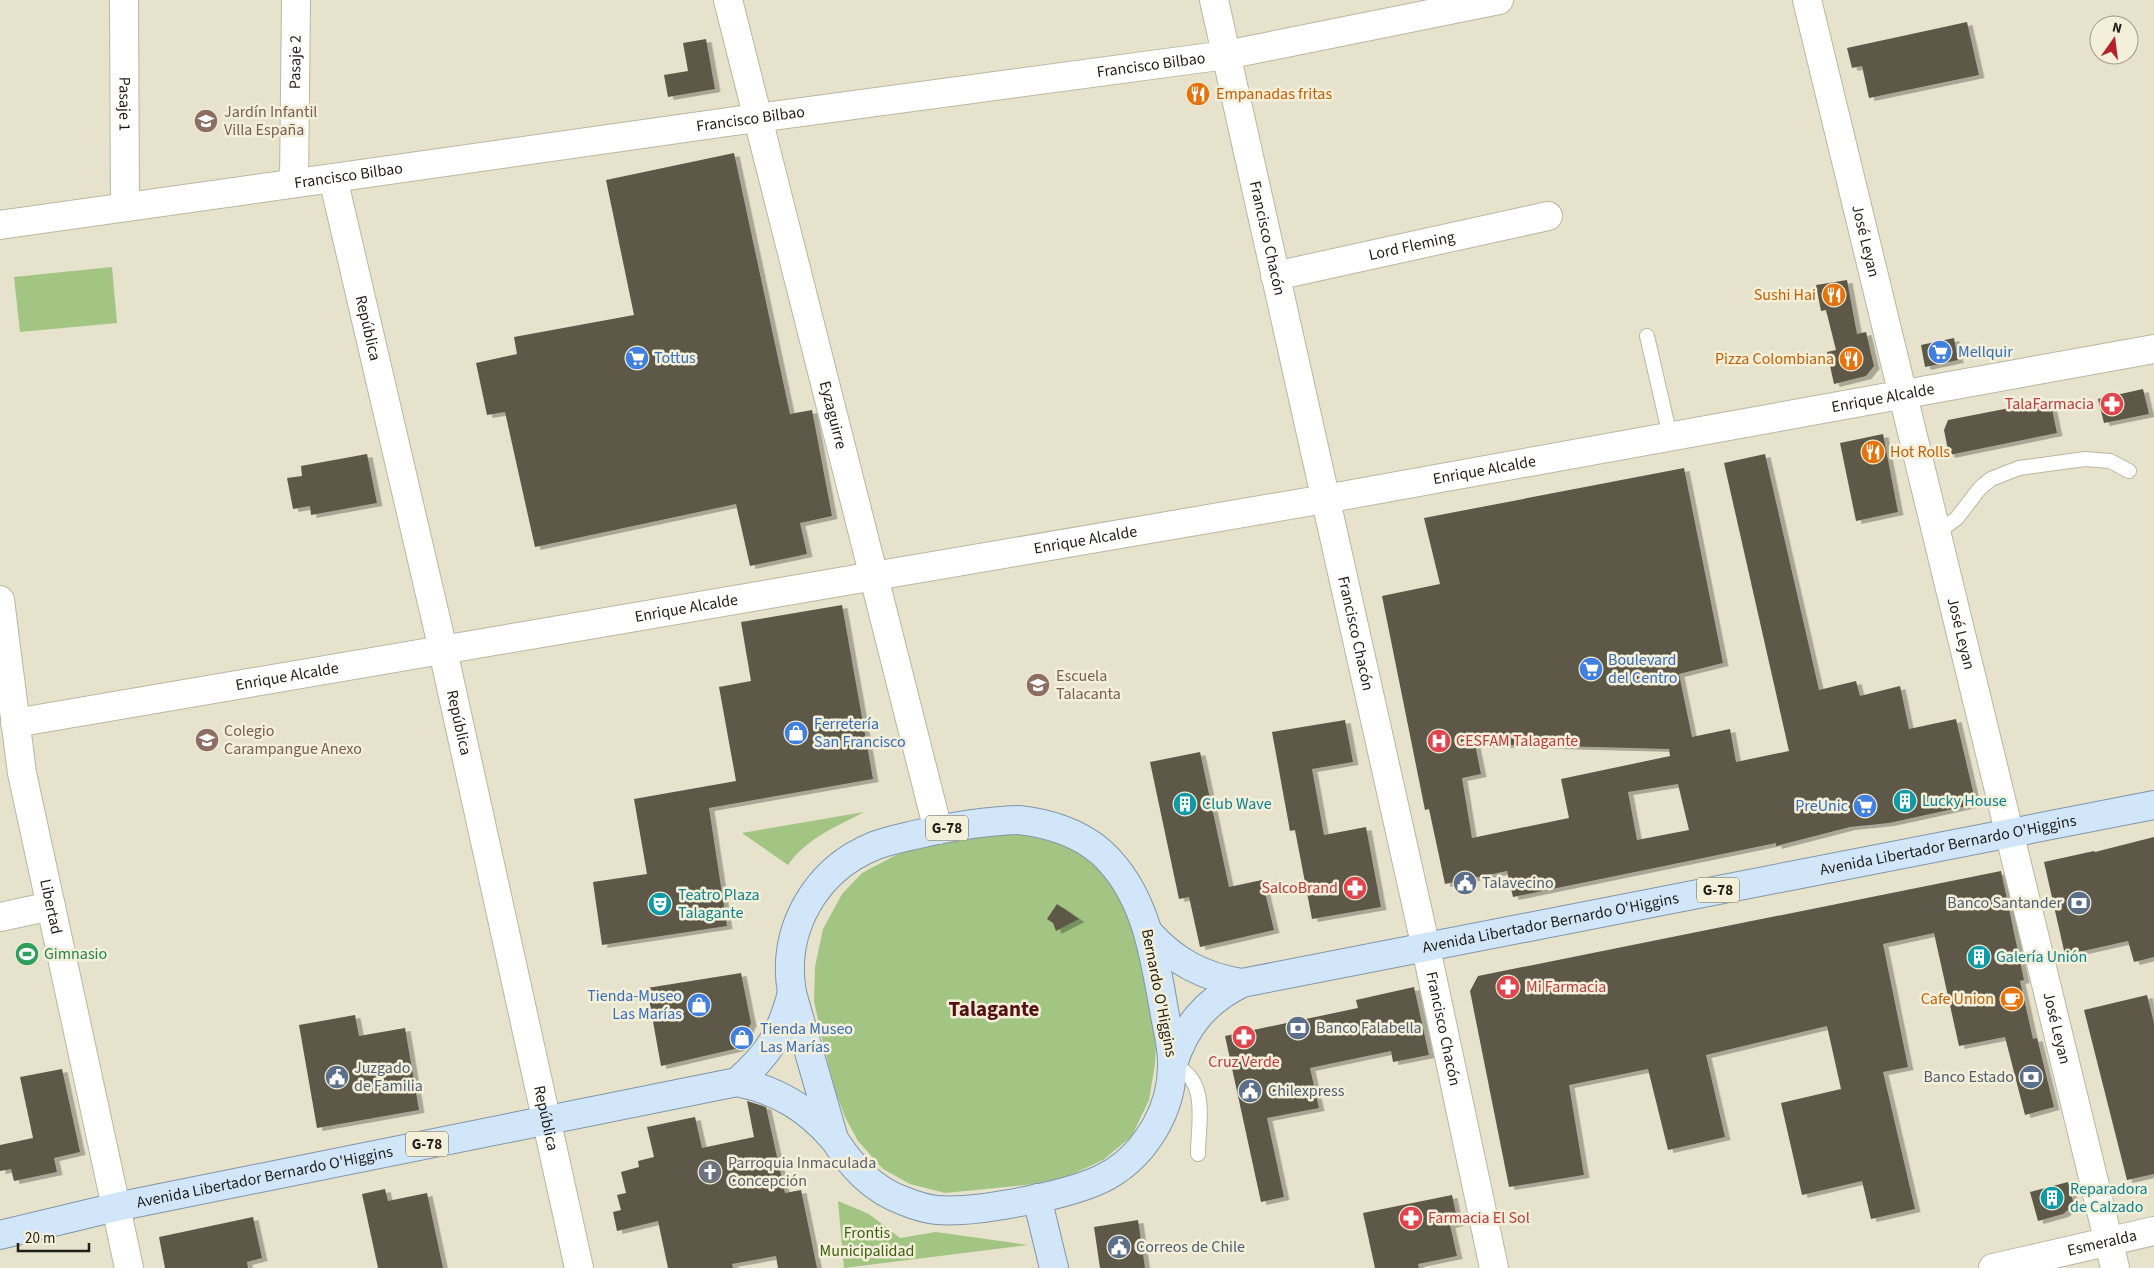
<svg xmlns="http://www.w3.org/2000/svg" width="2154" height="1268" viewBox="0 0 2154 1268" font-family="'Source Sans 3',sans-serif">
	<defs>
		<filter id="shadow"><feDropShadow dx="5.5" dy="3" stdDeviation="0" flood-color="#0004"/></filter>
	</defs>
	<rect width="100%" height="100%" fill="#e6e2cc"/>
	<path fill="#a2c583" d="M112,267l5,56 -97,9 -6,-55z
		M864,812c-28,15 -57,26 -76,53l-46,-32z
		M1017,833l37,9 24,10 27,22 18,24 16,45 18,83 -2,38 -6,36 -17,36 -29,24 -39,18 -38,7 -81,8 -35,-9 -27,-15 -25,-28 -13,-24 -10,-27 -12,-47 -9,-42 1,-34 8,-38 19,-35 20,-21 34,-18 38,-14z
		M838,1201l31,13 31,24 36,-6 92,13 -184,23z"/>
	<path fill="#5d5946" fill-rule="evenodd" filter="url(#shadow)" d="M1967,22l12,53 -110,23 -7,-32 -10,2 -5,-20z
		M706,39l9,50 -47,8 -4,-22 24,-4 -5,-28z
		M734,153l56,261 22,-4 20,106 -32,7 7,31 -57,12 -14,-62 -201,43 -30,-135 -18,3 -11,-52 41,-9 -3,-17 120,-22 -28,-135z
		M1847,280l10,54 9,-2 8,34 -8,10 -32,8 -7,-32 9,-2 -10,-40 -5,1 -5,-26z
		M1954,338l4,22 -33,7 -4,-22z
		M2143,389l6,25 -45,9 -6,-24z
		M2050,400l7,33 -108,22 -5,-25 4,-10z
		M1883,434l15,78 -42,9 -16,-78z
		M367,454l10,49 -66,12 -1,-9 -17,3 -6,-31 15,-2 -1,-10z
		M1765,454l54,236 37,-9 4,15 40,-10 9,43 47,-10 20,85 -87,19 -39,4 -74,19v-3l-263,54 -6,-26 -62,13 -16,-75 -4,1 -43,-214 58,-12 -16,-66 260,-50 39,195 -44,11 13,63 38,-8 6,33 53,-11 -65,-288zM1475,744l194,5 1,7 -109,23 8,39 -97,20 -10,-60 19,-4zM1678,784l11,46 -52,10 -9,-48z
		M842,605l31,174 -164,29 18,118 -125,19 -9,-63 54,-8 -13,-75 102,-18 -17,-94 32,-6 -10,-59z
		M1345,720l8,42 -41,7 12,66 42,-8 15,80 -69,12 -17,-89 -5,1 -18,-99z
		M1200,752l29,135 33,-7 12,50 -74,17 -11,-50 -10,2 -29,-137z
		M2154,837v120l-20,5 -6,-21 -63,14 -21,-93 50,-11 1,1z
		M2001,871l23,109 -4,1 13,58 4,-1 17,69 -29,8 -20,-78 -46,9 -25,-113 -51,11 25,123 -25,5 32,137 -44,10 -9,-38 -60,14 -21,-92 60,-14 -14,-63 -121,29 19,82 -57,13 -20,-81 -79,16 15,90 -75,12 -39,-196 8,-15z
		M1057,904l22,15 -23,12 -3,-8 -6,-4z
		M741,973l10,50 -12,25 -78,18 -14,-78z
		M1414,987l15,68 -36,7 -2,-11 -81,17 9,40 -52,10 17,79 -23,5 -36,-166 133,-28 -2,-8z
		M2147,995l7,28v151l-27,6 -43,-170z
		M355,1015l4,21 46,-8 14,82 -102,18 -18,-103z
		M62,1069l18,83 -26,6 3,14 -43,9 -3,-12 -11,2v-26l33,-7 -13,-61z
		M747,1101l19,6 19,86 16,-3 16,78h-39l-2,-12 -44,8 1,4h-65l-10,-47 -41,10 -4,-19 8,-2 -4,-15 9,-2 -5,-21 18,-5 -1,-6 16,-4 -7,-30 48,-10 7,31 52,-11z
		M2068,1182l6,23 -11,9 -25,7 -8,-29z
		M385,1189l3,12 39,-8 16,75h-65l-16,-74z
		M1452,1195l6,28 -8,2 7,31 -39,8 1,4h-44l-12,-55z
		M253,1217l9,41 -15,4 1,6h-83l-6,-31z
		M1138,1220l7,48h-45l-6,-41z"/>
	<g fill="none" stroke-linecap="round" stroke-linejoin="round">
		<g stroke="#bbb7a2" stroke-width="16">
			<path id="service" d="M1647,336l23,100
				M1937,533l20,-15 23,-30 11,-9 28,-11 66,-9 25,2 19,10
				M1172,1065c38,13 26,57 26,89"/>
		</g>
		<g stroke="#bbb7a2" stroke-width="30">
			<g id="minor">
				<path id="s1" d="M124,0l1,207"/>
				<path id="s2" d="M333,178l107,459 139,631"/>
				<path id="s3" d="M294,183l2,-183"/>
				<path id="s4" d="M0,225l735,-104 491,-66 273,-55"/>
				<path id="s5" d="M1275,276l273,-60"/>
				<path d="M0,917l51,-11"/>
			</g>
		</g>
		<g stroke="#bbb7a2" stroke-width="30">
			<g id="tertiary">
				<path id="s6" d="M728,0l210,830"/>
				<path id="s7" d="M1214,0l212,948 68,320"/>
				<path id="s8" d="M1807,0l308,1268"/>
				<path id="s9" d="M0,600l22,173 94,434"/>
				<path id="s10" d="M15,723l1310,-224 829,-150"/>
			</g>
		</g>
		<g stroke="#bbb7a2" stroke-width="30">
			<g id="secondary">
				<path d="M116,1207l13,61"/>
				<path id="s11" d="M1993,1268l161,-37"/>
			</g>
		</g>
		<g stroke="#8096a8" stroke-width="30">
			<g id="primary">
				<path d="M1019,820c29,3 61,13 83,33 44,41 52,101 62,157 3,18 9,38 8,56 0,20 -6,41 -15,58 -12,22 -28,40 -50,52 -34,19 -130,37 -170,34 -11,-1 -23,-5 -33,-9 -31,-11 -52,-34 -70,-62l-42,-146c-11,-63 23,-123 82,-147 12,-5 27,-8 40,-11 35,-8 69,-14 105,-15z"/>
				<path d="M1149,933c26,29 55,44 93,50"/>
				<path id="s12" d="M1173,1064c12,-38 33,-63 69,-81l912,-178"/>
				<path d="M737,1082c32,-28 44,-48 55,-89"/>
				<path d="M1037,1198l17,70"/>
				<path id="s13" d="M0,1235l116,-28 621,-125c40,8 70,26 96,56"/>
			</g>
		</g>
		<use href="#service" stroke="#fff" stroke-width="14"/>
		<use href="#minor" stroke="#fff" stroke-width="28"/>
		<use href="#tertiary" stroke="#fff" stroke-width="28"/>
		<use href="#secondary" stroke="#fff" stroke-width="28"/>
		<use href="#primary" stroke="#d2e6fa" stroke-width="28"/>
	</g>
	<defs>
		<g id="restaurant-disc" transform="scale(1.25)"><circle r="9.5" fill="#e8710a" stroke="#f3efd9"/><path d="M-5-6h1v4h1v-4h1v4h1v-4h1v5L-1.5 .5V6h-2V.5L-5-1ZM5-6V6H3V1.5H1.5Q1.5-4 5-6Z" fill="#fff"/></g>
		<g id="school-disc" transform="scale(1.25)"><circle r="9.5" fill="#8d6e63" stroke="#f3efd9"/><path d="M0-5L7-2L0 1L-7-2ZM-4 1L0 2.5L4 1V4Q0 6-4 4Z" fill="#fff"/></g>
		<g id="supermarket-disc" transform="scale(1.25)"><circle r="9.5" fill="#3f7fe0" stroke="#f3efd9"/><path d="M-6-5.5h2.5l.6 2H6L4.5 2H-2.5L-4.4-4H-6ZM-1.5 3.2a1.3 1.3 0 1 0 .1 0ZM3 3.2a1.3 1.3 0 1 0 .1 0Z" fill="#fff"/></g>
		<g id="pharmacy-disc" transform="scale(1.25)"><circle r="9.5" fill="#e0444e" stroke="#f3efd9"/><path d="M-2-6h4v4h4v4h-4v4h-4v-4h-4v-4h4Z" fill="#fff"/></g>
		<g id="shop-disc" transform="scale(1.25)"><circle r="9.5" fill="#3f7fe0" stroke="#f3efd9"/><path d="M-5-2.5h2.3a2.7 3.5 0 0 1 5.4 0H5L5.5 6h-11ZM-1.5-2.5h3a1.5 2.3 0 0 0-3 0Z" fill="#fff"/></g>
		<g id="hospital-disc" transform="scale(1.25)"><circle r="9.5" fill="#e0444e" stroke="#f3efd9"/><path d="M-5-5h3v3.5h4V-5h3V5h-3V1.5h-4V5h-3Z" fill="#fff"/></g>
		<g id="building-disc" transform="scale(1.25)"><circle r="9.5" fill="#0f9aa8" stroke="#f3efd9"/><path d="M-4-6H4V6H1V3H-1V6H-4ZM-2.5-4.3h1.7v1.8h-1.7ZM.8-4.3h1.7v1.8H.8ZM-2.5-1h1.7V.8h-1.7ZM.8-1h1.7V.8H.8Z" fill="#fff"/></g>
		<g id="civic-disc" transform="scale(1.25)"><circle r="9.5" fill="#5c6f8a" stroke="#f3efd9"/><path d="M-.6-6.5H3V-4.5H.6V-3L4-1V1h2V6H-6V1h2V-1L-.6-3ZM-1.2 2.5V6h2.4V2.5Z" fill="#fff"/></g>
		<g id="bank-disc" transform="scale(1.25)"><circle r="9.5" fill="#5c6f8a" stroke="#f3efd9"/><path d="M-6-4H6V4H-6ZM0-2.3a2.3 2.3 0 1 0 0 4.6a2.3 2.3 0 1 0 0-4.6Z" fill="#fff"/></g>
		<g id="theatre-disc" transform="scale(1.25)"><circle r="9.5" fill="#0f9aa8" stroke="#f3efd9"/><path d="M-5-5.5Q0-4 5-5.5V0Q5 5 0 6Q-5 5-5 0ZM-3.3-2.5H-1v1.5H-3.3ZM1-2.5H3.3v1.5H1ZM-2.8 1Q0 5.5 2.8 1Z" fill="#fff"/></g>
		<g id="stadium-disc" transform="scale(1.25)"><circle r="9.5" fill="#2e9e5b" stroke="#f3efd9"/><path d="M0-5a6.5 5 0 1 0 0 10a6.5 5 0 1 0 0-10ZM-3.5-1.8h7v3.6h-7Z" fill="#fff"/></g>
		<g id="cafe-disc" transform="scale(1.25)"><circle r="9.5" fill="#e8710a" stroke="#f3efd9"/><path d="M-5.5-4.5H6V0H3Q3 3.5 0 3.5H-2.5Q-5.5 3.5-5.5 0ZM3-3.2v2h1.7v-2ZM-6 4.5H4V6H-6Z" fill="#fff"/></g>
		<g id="church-disc" transform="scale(1.25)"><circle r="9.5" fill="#6b7280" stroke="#f3efd9"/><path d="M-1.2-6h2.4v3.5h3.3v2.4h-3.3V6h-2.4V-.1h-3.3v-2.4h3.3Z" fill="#fff"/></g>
	</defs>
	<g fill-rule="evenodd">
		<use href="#restaurant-disc" x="1198" y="94"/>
		<use href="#school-disc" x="206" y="121"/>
		<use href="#restaurant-disc" x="1834" y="295"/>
		<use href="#supermarket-disc" x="1940" y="352"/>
		<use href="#supermarket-disc" x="637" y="358"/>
		<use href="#restaurant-disc" x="1851" y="359"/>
		<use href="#pharmacy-disc" x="2112" y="404"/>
		<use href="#restaurant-disc" x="1873" y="452"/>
		<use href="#supermarket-disc" x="1591" y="669"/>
		<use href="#school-disc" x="1038" y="685"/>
		<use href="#shop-disc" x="796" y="733"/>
		<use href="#school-disc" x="207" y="740"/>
		<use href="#hospital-disc" x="1439" y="741"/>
		<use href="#building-disc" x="1905" y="801"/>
		<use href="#building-disc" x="1185" y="804"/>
		<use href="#supermarket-disc" x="1865" y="806"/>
		<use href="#civic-disc" x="1465" y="883"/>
		<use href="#pharmacy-disc" x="1355" y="888"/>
		<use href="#bank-disc" x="2079" y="903"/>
		<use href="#theatre-disc" x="660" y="904"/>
		<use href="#stadium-disc" x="27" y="954"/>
		<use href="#building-disc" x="1979" y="957"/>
		<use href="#pharmacy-disc" x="1508" y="987"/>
		<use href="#cafe-disc" x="2012" y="999"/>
		<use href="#shop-disc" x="699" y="1005"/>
		<use href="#bank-disc" x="1298" y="1028"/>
		<use href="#pharmacy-disc" x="1244" y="1037"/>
		<use href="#shop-disc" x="742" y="1038"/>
		<use href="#civic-disc" x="337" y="1077"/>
		<use href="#bank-disc" x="2031" y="1077"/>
		<use href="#civic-disc" x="1250" y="1091"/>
		<use href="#church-disc" x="710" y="1172"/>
		<use href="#building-disc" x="2052" y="1198"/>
		<use href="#pharmacy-disc" x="1411" y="1218"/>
		<use href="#civic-disc" x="1119" y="1247"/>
	</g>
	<g text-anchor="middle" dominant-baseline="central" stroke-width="5" stroke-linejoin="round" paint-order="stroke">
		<g fill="#f3efd9" stroke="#5f5d50" stroke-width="1">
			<rect x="926" y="815.5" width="42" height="25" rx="4"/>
			<rect x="1697" y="877.5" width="42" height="25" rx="4"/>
			<rect x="406" y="1131.5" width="42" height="25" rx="4"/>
		</g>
		<g font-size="15" font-weight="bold" fill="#201e16">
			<text x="947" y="828">G-78</text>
			<text x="1718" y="890">G-78</text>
			<text x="427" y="1144">G-78</text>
		</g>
		<g font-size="16" fill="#201e16" stroke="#f3efd9">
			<text stroke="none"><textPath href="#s3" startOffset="121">Pasaje 2</textPath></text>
			<text stroke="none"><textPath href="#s4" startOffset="1162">Francisco Bilbao</textPath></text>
			<text stroke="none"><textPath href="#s1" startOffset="104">Pasaje 1</textPath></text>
			<text stroke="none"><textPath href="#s4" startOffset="758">Francisco Bilbao</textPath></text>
			<text stroke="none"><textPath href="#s4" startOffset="352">Francisco Bilbao</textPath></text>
			<text stroke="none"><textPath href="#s7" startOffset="244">Francisco Chacón</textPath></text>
			<text stroke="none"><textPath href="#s8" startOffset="248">José Leyan</textPath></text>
			<text stroke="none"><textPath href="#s5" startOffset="140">Lord Fleming</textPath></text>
			<text stroke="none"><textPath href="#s2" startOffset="154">República</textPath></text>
			<text stroke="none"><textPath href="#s10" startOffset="1896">Enrique Alcalde</textPath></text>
			<text stroke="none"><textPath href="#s6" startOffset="428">Eyzaguirre</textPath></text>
			<text stroke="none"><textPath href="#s10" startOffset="1491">Enrique Alcalde</textPath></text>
			<text stroke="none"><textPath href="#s10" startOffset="1086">Enrique Alcalde</textPath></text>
			<text stroke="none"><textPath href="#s10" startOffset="681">Enrique Alcalde</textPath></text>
			<text stroke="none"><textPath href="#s7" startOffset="649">Francisco Chacón</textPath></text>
			<text stroke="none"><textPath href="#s8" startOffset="652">José Leyan</textPath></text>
			<text stroke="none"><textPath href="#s10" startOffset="276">Enrique Alcalde</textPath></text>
			<text stroke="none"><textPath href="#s2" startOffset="559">República</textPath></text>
			<text stroke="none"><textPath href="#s12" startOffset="829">Avenida Libertador Bernardo O'Higgins</textPath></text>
			<text stroke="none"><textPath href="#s9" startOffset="311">Libertad</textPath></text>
			<text stroke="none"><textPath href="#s12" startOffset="424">Avenida Libertador Bernardo O'Higgins</textPath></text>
			<text transform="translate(1159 993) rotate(79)">Bernardo O'Higgins</text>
			<text stroke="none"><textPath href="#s8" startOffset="1058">José Leyan</textPath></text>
			<text stroke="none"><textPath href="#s7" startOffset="1054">Francisco Chacón</textPath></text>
			<text stroke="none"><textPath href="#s2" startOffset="964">República</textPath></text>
			<text stroke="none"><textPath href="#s13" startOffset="271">Avenida Libertador Bernardo O'Higgins</textPath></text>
			<text stroke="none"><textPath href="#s11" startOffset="112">Esmeralda</textPath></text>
		</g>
		<g font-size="16" fill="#c56008" stroke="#f3efd9" text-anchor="end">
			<text x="1216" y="94" text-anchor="start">Empanadas fritas</text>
			<text x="1816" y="295">Sushi Hai</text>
			<text x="1834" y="359">Pizza Colombiana</text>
			<text x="1890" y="452" text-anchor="start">Hot Rolls</text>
			<text x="1994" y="999">Cafe Union</text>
		</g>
		<g font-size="16" fill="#785e54" stroke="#f3efd9" text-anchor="start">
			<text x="224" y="112">Jardín Infantil<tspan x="224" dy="18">Villa España</tspan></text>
			<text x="1056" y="676">Escuela<tspan x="1056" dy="18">Talacanta</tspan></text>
			<text x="224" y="731">Colegio<tspan x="224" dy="18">Carampangue Anexo</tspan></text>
		</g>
		<g font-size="16" fill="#366cbe" stroke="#f3efd9" text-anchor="start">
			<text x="1958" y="352">Mellquir</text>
			<text x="654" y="358">Tottus</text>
			<text x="1608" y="660">Boulevard<tspan x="1608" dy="18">del Centro</tspan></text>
			<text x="814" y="724">Ferretería<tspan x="814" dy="18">San Francisco</tspan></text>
			<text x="1848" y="806" text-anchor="end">PreUnic</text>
			<text x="682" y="996" text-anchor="end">Tienda-Museo<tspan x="682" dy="18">Las Marías</tspan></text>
			<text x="760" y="1029">Tienda Museo<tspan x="760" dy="18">Las Marías</tspan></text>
		</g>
		<g font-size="16" fill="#be3a42" stroke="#f3efd9" text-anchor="start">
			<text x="2094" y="404" text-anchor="end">TalaFarmacia</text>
			<text x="1456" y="741">CESFAM Talagante</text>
			<text x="1338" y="888" text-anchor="end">SalcoBrand</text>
			<text x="1526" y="987">Mi Farmacia</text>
			<text x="1244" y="1062" text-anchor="middle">Cruz Verde</text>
			<text x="1428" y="1218">Farmacia El Sol</text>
		</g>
		<g font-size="16" fill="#0d838f" stroke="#f3efd9" text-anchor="start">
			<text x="1922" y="801">Lucky House</text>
			<text x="1202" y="804">Club Wave</text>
			<text x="678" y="895">Teatro Plaza<tspan x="678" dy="18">Talagante</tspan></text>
			<text x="1996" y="957">Galería Unión</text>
			<text x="2070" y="1189">Reparadora<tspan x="2070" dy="18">de Calzado</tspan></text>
		</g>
		<g font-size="16" fill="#4e5e75" stroke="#f3efd9" text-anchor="start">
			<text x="1482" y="883">Talavecino</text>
			<text x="2062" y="903" text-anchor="end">Banco Santander</text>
			<text x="1316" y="1028">Banco Falabella</text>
			<text x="354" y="1068">Juzgado<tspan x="354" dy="18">de Familia</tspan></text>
			<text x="2014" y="1077" text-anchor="end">Banco Estado</text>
			<text x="1268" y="1091">Chilexpress</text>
			<text x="1136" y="1247">Correos de Chile</text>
		</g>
		<g font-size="16" fill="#27864d" stroke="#f3efd9" text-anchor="start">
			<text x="44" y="954">Gimnasio</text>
		</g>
		<g font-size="16" fill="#5b616d" stroke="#f3efd9" text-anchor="start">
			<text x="728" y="1163">Parroquia Inmaculada<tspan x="728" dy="18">Concepción</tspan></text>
		</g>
		<g font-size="16" fill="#3d5e12" stroke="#f3efd9">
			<text x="867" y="1233">Frontis<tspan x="867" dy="18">Municipalidad</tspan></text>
		</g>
		<g font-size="21" font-weight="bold" fill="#551012" stroke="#f3efd9">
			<text x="994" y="1009">Talagante</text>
		</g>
	</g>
	<g transform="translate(2114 40) rotate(14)"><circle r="24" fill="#f3efd9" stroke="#9f9b8b"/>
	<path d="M0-4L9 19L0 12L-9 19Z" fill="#b3222a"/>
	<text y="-8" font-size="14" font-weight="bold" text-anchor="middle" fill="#201e16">N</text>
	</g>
	<path d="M18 1243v8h71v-8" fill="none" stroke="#201e16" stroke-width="2.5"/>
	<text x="25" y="1243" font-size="15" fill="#201e16" stroke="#f3efd9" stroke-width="4" paint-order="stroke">20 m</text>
</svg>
